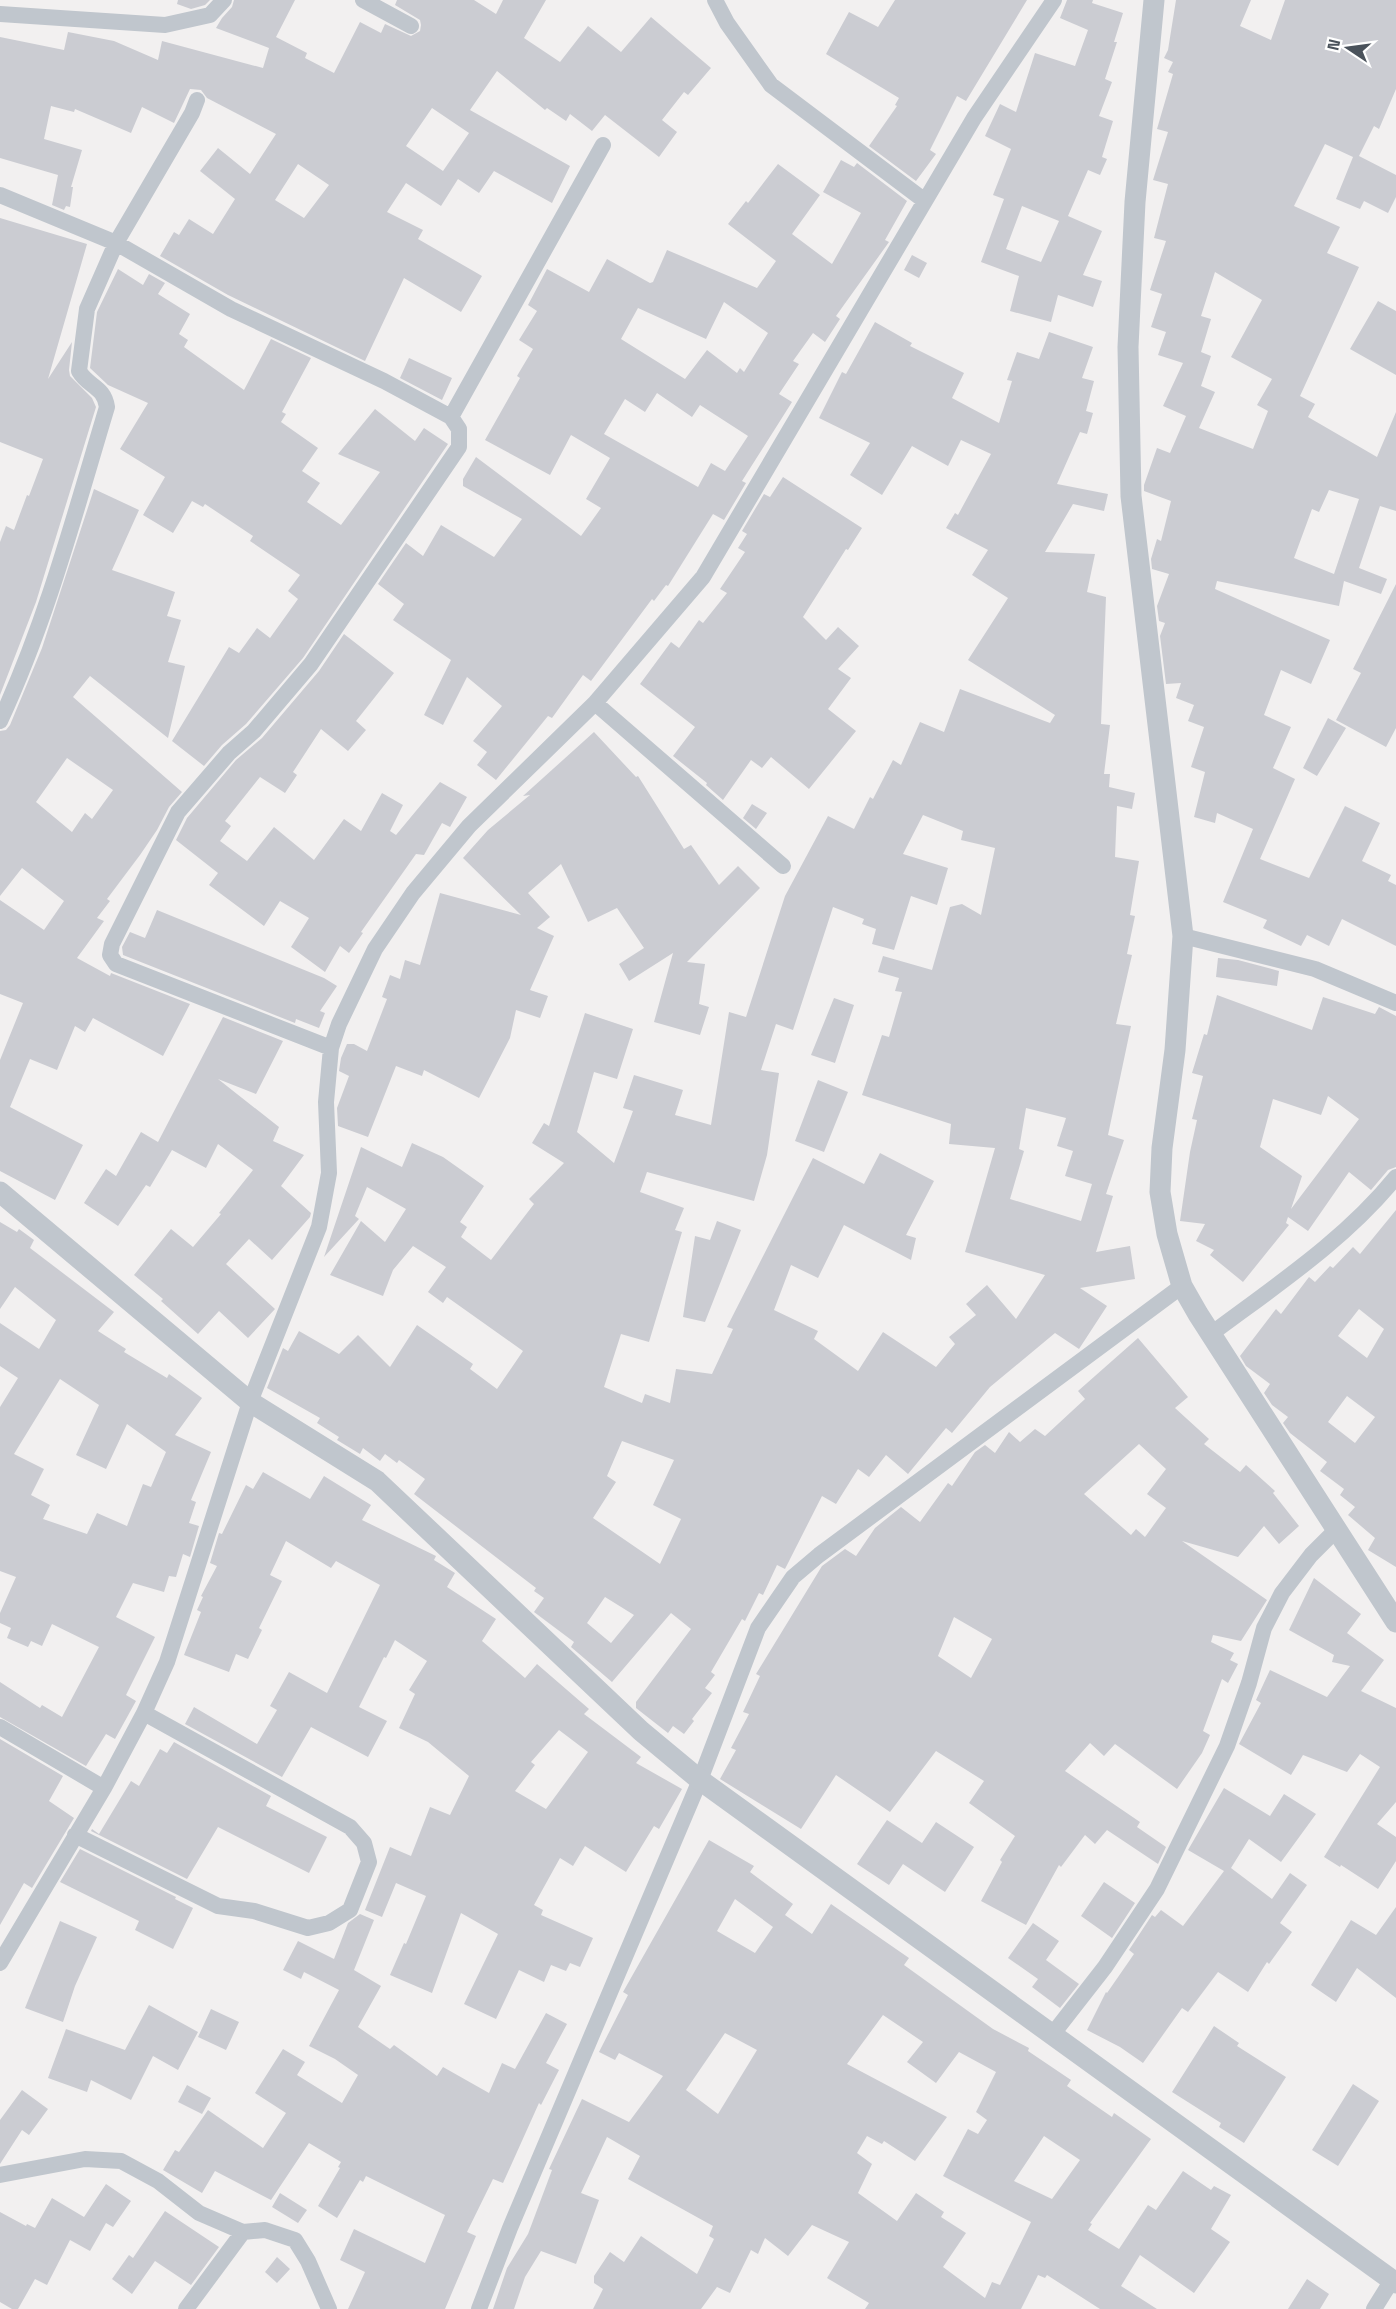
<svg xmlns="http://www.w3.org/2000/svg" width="1396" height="2309" viewBox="0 0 1396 2309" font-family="'Space Grotesk',sans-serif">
	<rect width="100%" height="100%" fill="#f2f0f0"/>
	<path fill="#cbccd2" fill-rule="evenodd" d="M178,0h32l-5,5 -14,4 -14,-5z
		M234,0h61l-19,37 31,16 -2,5 29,15 26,-51 21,11 4,-9 26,12 9,-5 1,-6 -1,-5 -25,-15 2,-5h77l22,14 7,-14h43l-22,38 36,24 28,-36 33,26 30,-35 60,51 -23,27 -4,-3 -22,28 15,12 -18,25 -54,-42 -13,16 -22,-17 -4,7 -19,-13 -2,2 -48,-39 -27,39 100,56 -18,37 -58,-32 -15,22 -21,-14 -17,27 -35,-23 -19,29 36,18 -5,9 64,37 -21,36 -57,-34 -39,83 -137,-66 -68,-39 14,-24 5,3 10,-16 24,15 22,-35 -35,-28 18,-23 32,26 26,-40 -69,-36 -6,-8 -11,-1 -16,34 -32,-16 -11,26 -56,-24 -1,3 -23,-6 -7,33 38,11 -11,37h2l-3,20 -4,-1 -2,4 -12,-5 6,-30 -58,-17v-121l64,13 4,-18 46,9 44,19 4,-19 101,27 6,-20 -53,-20 6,-10 10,-11zM432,108l37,25 -26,38 -37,-25zM298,164l31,21 -25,33 -29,-18z
		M895,0h132l-61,101 -9,-5 -27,54 6,4 -20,27 -47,-35 28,-40 -2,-1 4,-7 -73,-44 23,-42 29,15z
		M1067,0h26l-1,3 31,10 -9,29h3l-12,37 7,3 -13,34 14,5 -11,36 5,2 -7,16 -12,-5 -20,46 34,15 -19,44 19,6 -9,26 -35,-12 -7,27 -41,-11 9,-35 -38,-14 23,-63 -11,-4 18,-46 -26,-13 15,-32 16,8 19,-59 40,13 13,-36 -28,-12zM1022,206l37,15 -18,41 -35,-13z
		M1176,0h75l-11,26 31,14 14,-40h111v89l-17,40 -5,-3 -15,30 37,19v22l-8,16 -24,-12 -4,8 -24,-10 17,-42 -28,-13 -31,62 46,21 -13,26 32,14 -59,129 15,8 -7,13 69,40 19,-45v99l-16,-5 -21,62 28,11 -6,15 -37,-13 -5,25 -122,-25 -2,8 115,51 -19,44 -30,-14 -17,45 27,12 -18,41 22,11 -35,80 49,19 36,-72 35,17 -18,38 29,14 -3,6 8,4v61l-54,-27 -13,27 -22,-11 -6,11 -38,-18 4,-8 -44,-18 30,-73 -36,-16 -2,10 -21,-6 11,-45 -14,-5 13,-40 -16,-6 6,-16 -18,-7 5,-15 -15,1 -6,-48 5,-13 -6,-2 -2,-15 12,-32 -17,-5 -1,-10 6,-20 4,2 10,-40 -27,-10v-6l13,-37 13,5 16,-37 -23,-10 20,-43 -25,-8 8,-23 -15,-5 11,-33 -12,-4 16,-49 -12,-3 14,-54 -15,-4 15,-48 -11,-3 16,-55 -5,-2 5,-10 -9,-4 4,-8zM1215,272l47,28 -31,57 41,22 -15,26 11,6 -15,38 -54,-21 16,-36 -14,-6 10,-30 -10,-4 10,-33 -10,-3zM1329,490l30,9 -25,75 -40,-16 18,-49 7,3z
		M841,160l13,7 3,-4 50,38 -22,39 4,2 -53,74 4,3 -15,23 -12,-9 -20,28 6,3 -20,30 13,8 -50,79 4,2 -22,37 -11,-6 -45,72 -2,-1 -12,16 -2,-2 -61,82 -8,-6 -31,43 -4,-2 -52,64 -19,-15 10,-13 -14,-11 29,-35 -35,-29 -24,48 -19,-10 27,-55 -58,-40 11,-16 -26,-20 28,-41 17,13 18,-31 53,32 28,-38 -59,-33v-7l13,-22 105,79 20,-28 -15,-9 24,-41 -39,-23 -21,40 -65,-35 35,-62 -3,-2 16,-27 -14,-9 18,-29 -9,-6 19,-36 42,23 18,-33 43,24 3,-1 14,-32 90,38 19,-27 -48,-37 18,-23 2,2 30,-39 42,31 -28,39 40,30 29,-51 -38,-21zM724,302l44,31 -24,39 -4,-4 -3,5 -30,-23 -22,29 -64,-40 17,-31 68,31zM657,393l35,24 8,-12 48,31 -23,35 -14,-8 -13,24 -94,-53 21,-35 20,13z
		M0,218l87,26 -39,135 24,-37 -3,28 1,6 22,22 4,9 -60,195 -36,93v-153l6,-16 8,4 13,-35 2,1 14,-37 -43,-17z
		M912,255l15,8 -8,15 -15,-8z
		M118,269l25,16 6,-11 16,9 -7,11 32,20 -11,20 9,6 -4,7 60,43 27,-51 40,19 -29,54 4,2 -5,8 37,26 -16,23 18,12 -13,19 34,23 39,-53 -42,-18 37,-45 40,32 9,-13 24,16 -145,214 -57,66 -24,21 -18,21 -32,-25 57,-94 10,6 18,-25 13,10 28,-39 -10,-8 12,-16 -50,-34 3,-5 -48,-32 -2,3 -11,-6 -19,32 -30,-18 22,-38 -45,-28 28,-46 -40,-18 -18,-17 7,-56z
		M1378,301l18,10v64l-46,-26z
		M875,322l37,21 -2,3 54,27 -12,25 47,25 13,-42 -5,-1 10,-28 22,7 10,-27 44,15 -11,31 12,3 -8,30 7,2 -6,21 -7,-2 -23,52 51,10 -4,17 -31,-7 -28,48 50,2 -8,38 19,5 -5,127 9,1 -6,49h6l-1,13 26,6 -3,16 -15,-3 -2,51 24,4 -9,54 5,1 -8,38 5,1 -16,69 15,2 -23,109 16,5 -18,54 7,2 -17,56 34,-6 5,33 -55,9 27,18 -28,43 -24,-16 -65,54 -38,46 -6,-5 -38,46 -22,-19 -17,22 -11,-8 -22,35 -14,-8 -37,73 -8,-4 -14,30 -4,-2 -14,28 -3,-2 -31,53 4,3 -10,13 7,5 -20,26 2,2 -10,13 -11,-8 -5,7 -32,-25v-6l55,-73 -20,-16 -59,69 -41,-35 3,-5 -40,-30 10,-14 -10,-7 2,-3 -122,-94 11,-15 -26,-19 -2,3 -12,-9 -5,7 -17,-13 -3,6 -23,-14 2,-3 -22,-14 3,-5 -53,-30 16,-40 5,3 11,-20 40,23 19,-19 32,32 27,-42 56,39 -3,5 27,20 26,-38 -76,-54 -4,6 -15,-11 18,-25 -33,-21 -20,24 -10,26 -53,-21 31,-54 24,21 21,-33 -39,-22 -12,29 4,3 -35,38 37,-110 41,20 10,-24 31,14 41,29 -24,36 7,5 -6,10 30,23 43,-56 -5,-5 35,-36 -32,-20 12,-20 5,3 36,-113 48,16 -16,50 -23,-7 -17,60 37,31 19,-52 -10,-3 11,-33 49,15 -8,25 36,10 18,-113 17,5 39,-121 43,-80 26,13 16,-32 3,2 20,-39 8,5 19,-43 24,10 16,-43 90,34 5,-8 -87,-55 40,-62 -36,-23 16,-25 -42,-22 9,-15 3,2 33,-61 -30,-14 -13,26 -36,-20 -30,49 -32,-20 20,-32 -51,-25 23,-46 4,2zM923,815l40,16 -2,9 34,8 -14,67 -19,-11 -12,3 -18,63 -49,-14 -5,16 21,6 -4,13 7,1 -13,45 -7,-2 -20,60 89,29 -2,20 46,4 -30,104 80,23 -29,44 -29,-34 -21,19 10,11 -27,22 6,7 -19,23 -53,-35 -25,39 -44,-32 4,-8 -44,-21 17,-45 27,13 26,-53 67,35 5,-22 -10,-3 28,-54 -54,-28 -16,31 -51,-26 -86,169 6,2 -21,45 -36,-5 -6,34 -25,-9 -3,9 -38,-16 17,-53 28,8 33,-110 -7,-2 9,-22 -44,-16 7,-20 107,29 13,-46 12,-82 -18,-3 15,-46 17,6 40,-123 31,12 -2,5 14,5 -4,15 22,6 17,-54 26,9 11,-37 -45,-14zM1026,1108l40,10 -9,28 16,5 -8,25 27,8 -11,37 -71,-22 14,-48 -5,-2zM622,1441l52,19 -21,45 28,14 -21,45 -67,-46 23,-36 -9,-6zM605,1597l29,18 -23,28 -24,-20z
		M409,358l43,20 -10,22 -42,-22z
		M783,477l79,51 -14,22 -2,-1 -43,68 23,23 12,-13 21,19 -21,23 13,9 -23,31 28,22 -47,58 -38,-32 -9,11 -11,-8 -28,40 -17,-15 1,-2 -34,-27 22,-29 -55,-43 31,-42 8,6 20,-28 4,3 24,-30 -7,-4 25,-37 -7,-4 9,-14 -5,-3 22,-37 6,3z
		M94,489l45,21 -27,60 63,22 -8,24 14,4 -13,42 17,4 -17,72 -78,-62 -17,21 109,95 -13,15 -12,23 -17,25 -33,44 3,2 -13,17 7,3 -27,37 33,18 1,-3 79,31 -27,52 -70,-38 -8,14 -10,-6 -18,44 -27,-11 -20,48 73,38 -28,55 -55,-29v-111l23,-57 -23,-9v-94l44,30 20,-29 -42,-33 -22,28v-165l6,-1 4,-5 32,-77zM67,758l46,32 -21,29 -7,-6 -13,19 -36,-30z
		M1396,584v144l-10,19 -50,-27 25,-47 -8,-4z
		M344,634l50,39 -38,48 10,9 -18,21 -27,-22 -28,43 4,3 -12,18 -25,-16 -35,44 6,5 -11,15 27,20 27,-34 40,33 30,-41 17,12 21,-38 21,12 -13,26 6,4 44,-53 27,15 -17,30 -8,-4 -18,32 -8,-1 -55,78 2,1 -14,20 -9,-7 -15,26 -34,-25 18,-29 -29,-17 -16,25 -55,-41 9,-12 -42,-33 11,-22 49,-58 26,-22 57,-67z
		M1328,718l18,10 -29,48 -14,-8z
		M594,732l42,45 2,-1 46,73 7,-4 28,40 19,-19 22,22 -73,74 18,2 -6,40 10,3 -9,28 -46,-13 19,-69 -44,28 -10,-17 25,-16 -27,-40 -29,14 -27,-58 -33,29 22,24 -13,11 17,8 -24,54 18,6 -8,22 -24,-8 -6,28 -31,60 -55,-28 -2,6 -26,-10 -28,71 -30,-11 -1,-18 12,-32 -10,-5 2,-13 6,-14h7l13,7 20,-52 -5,-2 8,-22 10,4 5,-19 15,5 20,-72 81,22 -58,-57 25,-28 42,-35 -7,1z
		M752,804l15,9 -11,16 -13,-11z
		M157,910l167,68 13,8 -17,25 5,2 -6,15 -23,-9 -1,4 -172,-68 -1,-8 8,-15 15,6z
		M1218,958l20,2 41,11 -2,15 -61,-9z
		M1217,995l95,35 11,-33 52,17 4,-7 17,9v151l-8,3 -17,20 -22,-18 -41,59 -20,-14 -2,6 3,2 -46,57 -33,-27 4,-5 -18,-9 9,-17 -25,-3 10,-69 7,-32 -5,-1 11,-43 -11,-3 12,-39 3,1zM1328,1096l31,23 -68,90 11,-33 -42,-29 13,-48 48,16z
		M834,998l20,7 -19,58 -24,-8z
		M223,1017l60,24 -27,53 -38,-15 61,48 -6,14 31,14 -23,31 30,27 -1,4 -38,43 -23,-21 -23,25 49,45 -27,29 -29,-27 -21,23 -37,-33 2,-2 -29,-24 37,-46 22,18 28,-33 -2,-1 34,-43 -35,-26 -12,24 -34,-18 -22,37 -4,-2 -28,41 -34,-23 22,-34 10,7 25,-44 17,10z
		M818,1080l30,12 -24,60 -29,-11z
		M1396,1210v357l-28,-17 7,-12 -27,-23 7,-8 -15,-12 4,-6 -24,-18 7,-9 -37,-29 -7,-10 5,-6 -16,-12 -8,-12 6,-9 -24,-18 -6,-10 36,-47 5,5 28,-37 6,5 15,-16 3,2 20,-21 7,7zM1359,1309l25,20 -17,29 -29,-22zM1347,1396l28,21 -20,26 -27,-21z
		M717,1221l24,9 -36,92 -22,-5 12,-81 15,4z
		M0,1222l17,10 2,-3 15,11 -4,8 84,64 -16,19 28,18 -2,3 43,26 2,-4 33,24 -27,37 36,17 -20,48 5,2 -7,21 10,3 -9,31 -7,-3 -7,23 -7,-1 -5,16 -31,-9 -17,34 39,20 -29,58 10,6 -21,38 -9,-5 -20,32 -86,-49v-35l40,26 2,-3 20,12 37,-70 -47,-23 -10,22 -11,-5 -3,6 -21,-9 4,-10 -11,-5v-10l16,-36 -16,-6v-164l18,-29 -18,-12v-43l39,26 17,-29 -41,-33 -15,22zM60,1379l39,26 -23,50 30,14 21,-45 39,28 -15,35 -8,-3 -16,42 -30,-13 -10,21 -44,-15 7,-14 -19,-10 13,-26 -30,-15z
		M1138,1338l50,59 -13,11 34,31 -5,5 36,28 6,-7 29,26 -2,2 26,33 -20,18 -15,-18 -26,31 -56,-16 85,59 -26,41 -28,-6 -2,7 23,11 -4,7 8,4 -10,19 -6,-4 -19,52 7,4 -8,18 -25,36 -62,-45 -11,12 -14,-13 -25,28 75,51 -3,5 29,20 -8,17 -51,-34 -12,14 -10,-9 -24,32 -2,-2 -33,60 -45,-24 21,-39 -2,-2 15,-24 -46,-33 15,-22 -48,-30 -46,61 -54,-37 -35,54 -81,-50 16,-29 -5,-2 18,-34 -6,-2 17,-36 -4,-2 66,-108 23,-17 11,7 19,-28 26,-21 19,15 28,-39 4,3 23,-34 10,-7 10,8 14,-21 11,10 15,-13 10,7 40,-37 -7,-8zM1139,1444l27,25 -19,25 19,14 -21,29 -9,-8 -5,6 -47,-41zM954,1617l38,22 -21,39 -33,-22z
		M263,1472l47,27 14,-23 47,29 -9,15 74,36 -2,4 21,13 -8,14 49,32 -14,22 43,37 12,-14 52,45 -5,5 57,43 -5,6 46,26 -23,40 -5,-3 -28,46 -41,-26 -12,20 -13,-8 -26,47 9,5 -2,5 52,23 -13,29 -10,-4 -4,8 -15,-6 -7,17 -25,-12 -23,49 -32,-15 34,-70 -37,-21 -29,80 -42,-18 14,-32 2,1 20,-48 -30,-13 -14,34 -17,-7 25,-63 21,9 19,-49 20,8 19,-39 -41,-34 -29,-14 16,-34 -6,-4 18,-29 -32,-21 -9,18 -2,-1 -25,50 28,14 -19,36 -57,-30 -29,50 -97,-53 9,-17 63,37 20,-34 -7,-4 19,-34 38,21 53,-108 -44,-24 -5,7 -45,-27 -16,34 12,6 -23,47 3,2 -14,29 -12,-5 -7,18 -45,-17 17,-43 -4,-2 6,-13 -2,-1 16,-30 -7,-3 9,-30 3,1 24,-49 7,4zM559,1730l29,22 -42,57 -31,-18 20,-26 -4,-3z
		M1314,1578l47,36 -14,19 37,27 -23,31 35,17v94l-19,22 19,13v24l-18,28 -37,-24 -1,2 -16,-10 56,-90 -20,-13 -13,18 -44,-17 -12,20 -52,-31 22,-41 -5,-3 14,-30 57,27 23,-31 -18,-4 2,-7 -45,-25z
		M0,1739l63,37 -14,25 25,17 -42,70 -8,-5 -24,42z
		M174,1742l97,54 -5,10 61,31 -18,36 -91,-46 -31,52 -96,-48 1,-2 7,5 32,-53 8,5 21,-37 7,4z
		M1224,1788l46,28 14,-22 32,20 -35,48 -32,-23 -18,29 41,31 18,-26 17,12 -27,38 12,9 -23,32 -2,-2 -19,30 -30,-20 -30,40 -6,-4 -39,55 -23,-16 -33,-17 19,-38 1,1 27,-39 -5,-4 23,-35 3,2 6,-7 22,16 41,-55 -36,-21z
		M887,1820l35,23 14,-21 38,25 -29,45 -42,-28 -14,21 -32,-21z
		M709,1840l45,26 -4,6 43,32 -8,11 27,19 19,-30 78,54 -5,7 89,64 36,19 -1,3 43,29 -4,6 45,31 2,-4 37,26 -61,84 2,1 -4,6 31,19 29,-44 8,5 27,-39 28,19 3,-4 17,9 -20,34 19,13 -36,51 -54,-38 -19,31 36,23h-57l-53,-34 -2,3 -7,-3 -17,34h-156l4,-6 -42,-25 22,-36 -37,-17 -24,31 -23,-18 -7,16 -7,-4 -21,43 -13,-6 -16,22h-108l10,-20 -9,-6v-7l16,-24 14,10 17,-26 56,38 17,-35 -5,-3 4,-10 -85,-47 12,-23 -33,-19 -26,56 18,7 -23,64 -35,-13 -16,26 -11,32h-21l14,-41 21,-34 24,-64 -3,-1 33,-70 47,23 34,-46 -44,-23 -4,7 -16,-8 29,-57 -5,-3zM735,1899l38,28 -18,26 -38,-22zM883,2015l40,27 -16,20 29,21 23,-31 37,20 -20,40 11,8 -9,14 -10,-5 -25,47 88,46 -31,63 -8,-3 -7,16 -42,-31 23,-34 -25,-16 3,-5 -28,-19 -19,28 -39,-28 14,-29 -15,-11 10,-17 15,8 2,-3 31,20 32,-44 -100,-53zM725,2033l32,17 -39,64 -32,-24zM1044,2136l36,24 -28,39 -38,-18z
		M80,1849l96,48 -1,2 18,9 -20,41 -38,-19 4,-9 -79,-39z
		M1104,1882l31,21 -23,35 -31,-22z
		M1396,1907v91l-39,-30 -21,34 -25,-17 40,-65 25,15z
		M360,1914l14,6 -20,50 27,16 -23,41 32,22 4,-4 43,31 6,-9 46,26 13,-30 13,6 31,-56 21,11 -21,39 13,7 -18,35 -2,-2 -36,80 -10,-4 -26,53 9,4 -31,73h-97l17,-37 -25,-12 14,-31 71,34 20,-48 -79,-39 -3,6 -3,-2 -23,38 -19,-12 22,-38 -2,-1 3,-5 -32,-19 -38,57 -56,-29 -13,22 -39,-23 12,-20 4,2 29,-42 55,38 23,-35 -31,-20 28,-44 22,13 -8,13 45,28 16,-28 -23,-16 -26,-13 30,-56 -35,-18 -3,7 -18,-9 15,-29 36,18 14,-36z
		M60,1921l37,16 -22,49 -12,36 -38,-14z
		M1033,1923l26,18 -13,19 33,24 -19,24 -28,-21 6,-8 -30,-21z
		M149,2005l49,27 -20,38 -25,-14 -22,44 -40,-20 -4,12 -39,-14 18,-49 59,21z
		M211,2009l28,13 -13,28 -28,-13z
		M1214,2026l25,17 -2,3 49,31 -42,66 -25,-16 2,-4 -49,-31z
		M1353,2084l26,17 -41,65 -26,-16z
		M187,2085l24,13 -9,16 -24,-12z
		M22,2090l26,19 -19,26 -7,-5 -22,34v-44z
		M106,2184l25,17 -18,26 -7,-4 -16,28 -20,-11 -23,45 -12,-6 -17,30h-6l-12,-7v-90l26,14 1,-2 8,4 17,-30 32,19z
		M280,2193l27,17 -9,13 -26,-16z
		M165,2211l54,36 -28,38 -36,-24 -23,33 -20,-15 17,-24 4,3z
		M277,2257l13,12 -13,14 -12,-11z
		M1307,2279l22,15 -9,15h-32z"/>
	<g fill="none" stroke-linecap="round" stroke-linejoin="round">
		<path stroke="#c0c6cd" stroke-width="16" d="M363,0l48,26
			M715,0l12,23 44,62 154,116
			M0,14l165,11 45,-10 14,-15
			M0,195l116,48 115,66 153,72 67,36 8,12v18l-148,217 -57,67 -25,22 -51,59 -66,132 -2,11 6,9 215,84
			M451,417l152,-272
			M595,703l188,163
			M0,721c47,-101 75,-208 107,-314 -3,-21 -19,-20 -28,-36l8,-62 29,-66 76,-130 5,-13
			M1183,936l132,33 81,34
			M1211,1334c64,-48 134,-94 185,-157
			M0,1727l104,61
			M75,1835l143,71 36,5 54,17 21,-5 21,-13 19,-48 -5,-19 -14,-16 -206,-114
			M0,1963l104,-175 40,-75 23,-51 83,-260 69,-175 10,-54 -3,-71 5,-54 8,-24 36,-75 38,-56 56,-67 126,-123 108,-126 271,-459 80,-118
			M1052,2035l53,-68 52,-78 70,-143 22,-63 15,-55 18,-35 29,-38 26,-26
			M0,2175l85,-16 36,2 37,20 41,32 44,19 22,-2 30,10 13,21 21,48
			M186,2309l57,-77
			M479,2309l31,-81 190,-448 58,-152 35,-51 26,-22 363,-269
			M1374,2309l18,-29"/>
		<path stroke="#c0c6cd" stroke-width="21" d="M1154,0l-19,202 -7,145 3,149 52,440 -8,114 -13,98 -2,44 7,42 15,52 16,28 198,308
			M0,1192l250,210 127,79 264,250 59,49 696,503"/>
	</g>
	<g transform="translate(1348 48) rotate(283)" stroke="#ffffff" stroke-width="4.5" paint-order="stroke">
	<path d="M0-4.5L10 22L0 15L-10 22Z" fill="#4a525b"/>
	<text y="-9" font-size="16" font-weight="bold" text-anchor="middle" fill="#4a525b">N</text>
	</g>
</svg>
